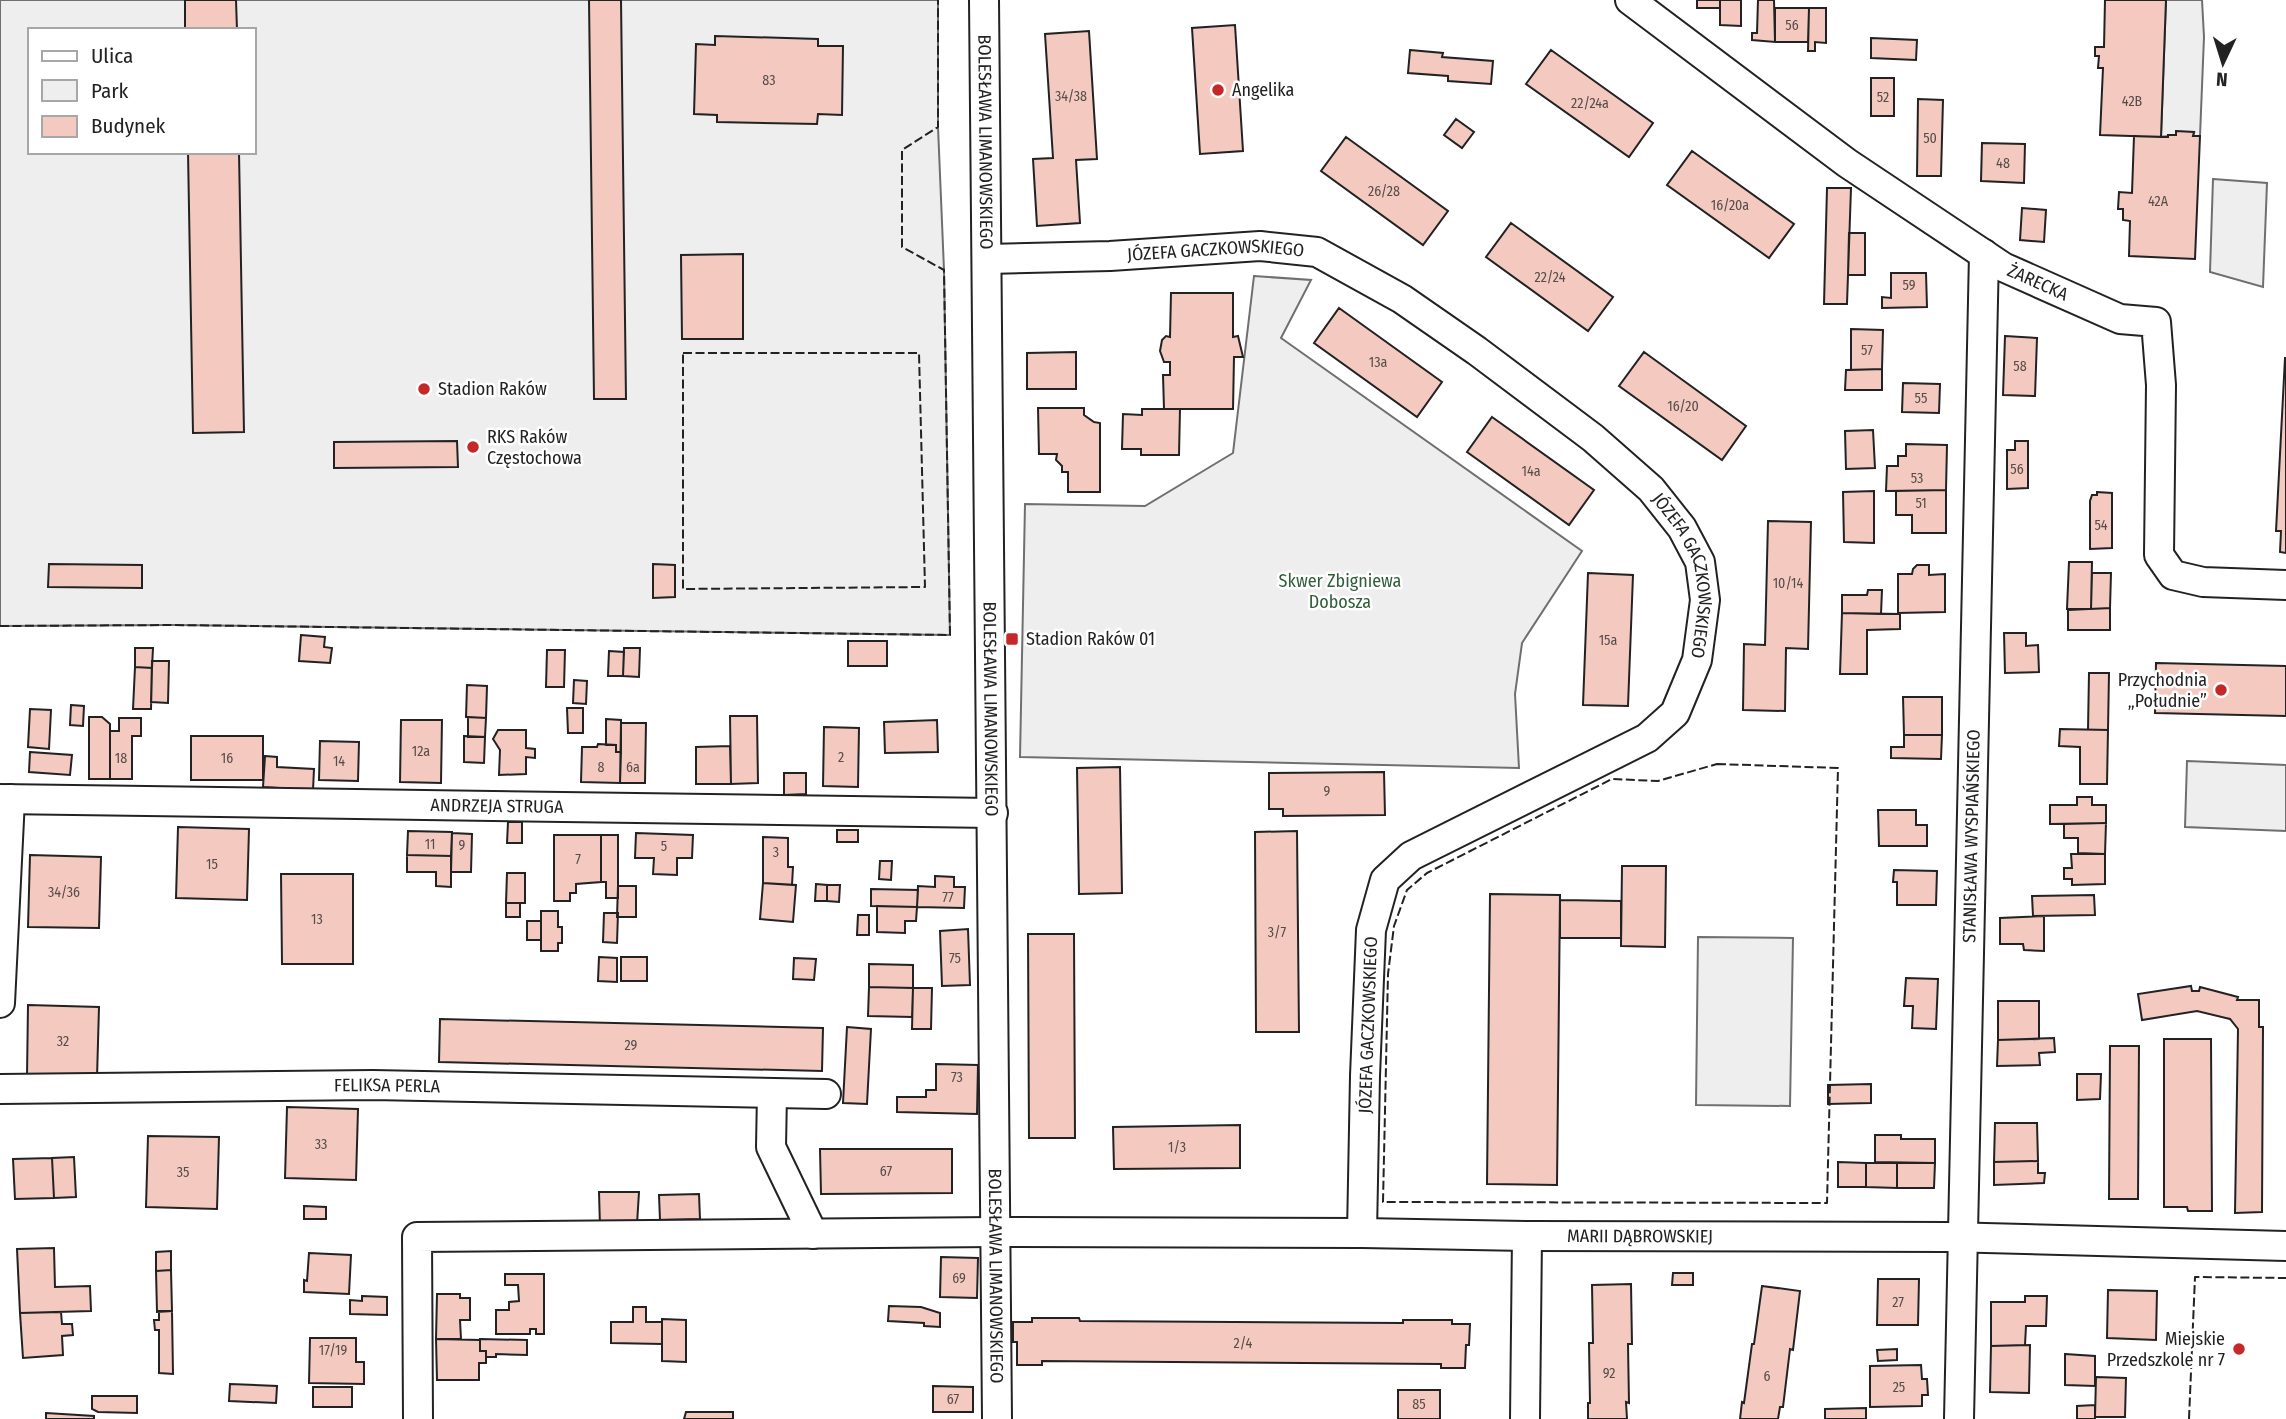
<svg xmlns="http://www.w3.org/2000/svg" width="2286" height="1419" viewBox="0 0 2286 1419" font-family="'Fira Sans Condensed',sans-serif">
	<rect width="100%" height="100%" fill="#fff"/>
	<path fill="#eee" stroke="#6f6f6f" stroke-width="2" fill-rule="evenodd" d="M0,0h938v127l6,143 6,365 -776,-10 -174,1zM30,30h224v122h-224z
		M2166,0h36l2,37 -4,99h-7l1,-3 -33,4z
		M2213,179l54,4 -4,104 -53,-15z
		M1254,276l57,4 -30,58 301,213 -60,92 -7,51 4,74 -499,-11 5,-253 120,2 88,-53z
		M2187,761l99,4v66l-101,-4z
		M1698,937l95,1 -3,168 -94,-1z"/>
	<path fill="#f3c9c0" stroke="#222" stroke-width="2" d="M185,0h51l1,30h-52z
		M589,0h32l5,399h-32z
		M1697,0h23v8h-23z
		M1720,0h21v26l-21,-1z
		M1758,0h16l1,42 -23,-2v-7h5z
		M2105,0h61l-5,137 -61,-2 3,-67h-5l1,-12h-4v-9h9z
		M1775,8h34l-1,34h-33z
		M1809,8h17v35l-11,-1v9h-7z
		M1235,25l8,126 -43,3 -8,-126z
		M1089,31l8,128 -21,1 4,63 -43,3 -4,-67 20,-1 -8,-124z
		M715,36l103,3v7h25l-1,69 -24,-1 -1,10 -100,-2v-7l-23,-1 2,-70 19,1z
		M1871,38l46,2 -1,20 -45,-2z
		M1410,50l33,3 -1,4 51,4 -2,23 -43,-3v-5l-40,-3z
		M1551,50l102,73 -24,34 -103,-73z
		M1871,78h23v38h-23z
		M1918,99l25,1 -2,76h-24z
		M1456,119l18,13 -12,16 -18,-13z
		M2176,131l18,1 -1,4h7l-5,123 -66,-3 1,-35 -7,-1v-11h-5l1,-17 13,1 2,-57 34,1v-2h8z
		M1346,137l102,74 -25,34 -102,-74z
		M1982,143l43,1 -1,39 -43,-2z
		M1692,151l102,73 -25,34 -102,-73z
		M188,152h51l5,280 -51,1z
		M1827,188h24l-4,116h-23z
		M2022,208l24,2 -2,32 -24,-2z
		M1511,223l102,74 -25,34 -102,-74z
		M1849,233h16v42h-17z
		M743,254v85h-61l-1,-84z
		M1891,273h35l1,34 -45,1v-11l9,1z
		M1171,293h62v44l5,-1 5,21h-9l-1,52h-69l-1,-34h7v-13h-6l-4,-11 2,-11 4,-4 4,1z
		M1339,308l103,74 -25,35 -103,-74z
		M1851,329l32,1 -1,39 -31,1z
		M2005,336l32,2 -2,58 -32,-1z
		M1076,352v37h-49v-36z
		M1644,352l102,74 -24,34 -103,-74z
		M2285,358h1v195l-6,-1 1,-21h-5z
		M1882,369v21h-37l1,-20z
		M1903,383l37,1 -1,29 -37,-1z
		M1038,408h46v7l10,7 6,1v69h-32v-20h-6v-6l-6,-6 1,-6h-18z
		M1142,409h38l-1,46h-38v-6h-19l1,-35 19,1z
		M1492,417l102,73 -25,35 -102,-73z
		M1873,430l2,38 -29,1 -1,-38z
		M457,441l1,26 -124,1v-26z
		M2015,441h13v47l-21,1v-39h8z
		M1906,444l41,1 -1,45 -60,1 1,-25h11v-10h8z
		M1946,490v43h-34v-18h-16v-24z
		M1874,491v52l-30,-1 -1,-50z
		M2097,492l15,1v55l-22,1v-48l2,-6h5z
		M1768,521l43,1 -3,127 -22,-1 -1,63 -42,-1 1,-66 21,1z
		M2069,562h23l-1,47h-24z
		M49,564l93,1v23l-94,-1z
		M653,564l22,1v32l-22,1z
		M1917,565h12v10l16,-1v38l-47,1v-39h14l1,-5z
		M1588,573l45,2 -5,131 -45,-1z
		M2092,573h19l-1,35 -19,1z
		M1868,590h14l-1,24 -39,-1v-18h25z
		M2110,608v22h-42v-20z
		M1842,613l58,1v15l-33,1v44h-27z
		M2004,633h22v13l12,-1 1,27 -34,1z
		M301,635l24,2 -1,10 8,1 -2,15 -31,-2z
		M848,641h39v25h-39z
		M135,648h18l-1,20 -17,-1z
		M624,648h16l-1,29 -16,-1z
		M547,650h18l-1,37h-18z
		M609,651l15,1 -1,24h-15z
		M152,661h17l-1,42 -17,-1z
		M2156,663l130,3v50l-131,-3z
		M135,667l17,1 -1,41h-18z
		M2089,673h20l-1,57h-20z
		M574,680l13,1 -1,23 -13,-1z
		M467,685l20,1 -1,32 -20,-1z
		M1903,697h39v38h-38z
		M71,705l13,1 -1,20 -13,-1z
		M567,708h16v25h-15z
		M30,709l21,1 -2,39 -21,-2z
		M730,716h27l1,67 -27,1z
		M89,717h13l8,7v55h-21z
		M468,717l18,1 -1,19h-17z
		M119,718h22v18h-9v43h-22v-48h9z
		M606,719l15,1v32h-5v-7h-10z
		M401,720h41l-1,63 -41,-1z
		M937,720l1,32 -53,1 -1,-31z
		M621,723h25l-1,60h-25z
		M824,727l35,1 -1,59 -35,-1z
		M2060,729l48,1 -1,54h-27v-37l-21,-1z
		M498,730h28v18l9,1v9l-9,-1v17l-27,1 1,-25 -7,-11z
		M1904,735h38l-1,24 -50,-1v-11h13z
		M191,736h72v44h-72z
		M464,736l21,1 -1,26 -20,-1z
		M320,741l39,1 -1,39 -39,-1z
		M598,744l18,1v7h5l-1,31 -39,-1 1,-35h15z
		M730,746l1,38h-35v-37z
		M30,752l42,3 -2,20 -41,-3z
		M265,756l12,1v10l37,2 -1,21 -50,-3z
		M1120,767l2,126 -43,1 -2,-126z
		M1384,772l1,43 -102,1v-7h-14v-36z
		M784,773h22v21l-22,1z
		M2077,797h15v8h14v18l-56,1v-19h27z
		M1878,810h38v15h11v21h-48z
		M508,822h14v21h-15z
		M2106,823l-1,31 -27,-1v-15h-14v-14z
		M178,827l71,2 -2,71 -71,-2z
		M837,830h21v12h-21z
		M408,831l44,1 -1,24 -44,-1z
		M1297,831l2,201h-43l-1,-200z
		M452,833l20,1 -1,38h-20z
		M636,833l57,2 -1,23h-15v17l-24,-1 1,-16h-19z
		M554,835h47v47l-25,2v9h-6v8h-16z
		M601,835h17v63h-12v-16h-5z
		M763,837l25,1v29h5l-1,18 -29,-2z
		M2071,854h34v30l-33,1v-6h-8v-11h8z
		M30,855l71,2 -2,71 -71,-1z
		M407,855l44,1v31l-15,-1v-14h-29z
		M880,861h12l-1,19 -12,-1z
		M1622,866h44l-1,81 -44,-1z
		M1894,870l43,1 -1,34h-39v-23h-4z
		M507,873h18v30h-19z
		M281,874h72v90h-71z
		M935,876l19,1v10h11l-1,21 -47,-1 1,-21 17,1z
		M763,883l33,2 -3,37 -33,-3z
		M816,884l11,1v16h-12z
		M827,885h13l-1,17 -12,-1z
		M618,886h18v31h-19z
		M871,889l47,1 -1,17 -46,-1z
		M1490,894l70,1 -3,290 -70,-1z
		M2094,895l1,20 -62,1 -1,-20z
		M1560,900l61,1v37h-61z
		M506,903h14v14h-14z
		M877,906l40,1 -1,14h-11v12l-28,-1z
		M541,911h17v16h4v16h-4v8h-17z
		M604,913h14l-1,30 -14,-1z
		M858,915h11v20h-12z
		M2044,916v35l-20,-1 -1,-6h-23v-26z
		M527,921h14v19h-14z
		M968,929l2,56 -28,1 -2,-55z
		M1028,934h46l1,204h-46z
		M599,957l18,1v24l-19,-1z
		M621,957h26v24h-26z
		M794,958l22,1 -2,21 -21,-1z
		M869,964l44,1v23l-44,-1z
		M1906,978l32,1 -2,50 -24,-1 1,-22h-9z
		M2191,986l1,5h7l1,-4 38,10 -1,3h22v27h4l-1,185 -27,1 3,-184 -8,-10 -33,-8 -55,9 -4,-26z
		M869,987l44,1 -1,29 -44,-1z
		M913,988h19l-1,41h-19z
		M1998,1001h41v38l-41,1z
		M28,1005l71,2 -2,71 -70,-2z
		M440,1019l383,9 -1,43 -383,-9z
		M847,1027l24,2 -4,75 -24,-1z
		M2054,1038l1,14 -16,1 1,12 -43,1 1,-26z
		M2164,1039h47l1,172h-24l-1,-4h-23z
		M2110,1046h29l-1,153h-29z
		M936,1064l42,1 -1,49 -80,-2v-15h29v-7h10z
		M2077,1074h24l-1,25 -23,1z
		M1871,1084v19l-43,1v-19z
		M287,1107l71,2 -2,71 -71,-2z
		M1995,1123h42l1,38 -44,1z
		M1240,1125v43l-126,1 -1,-42z
		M1875,1135h26v4h34v24l-60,-1z
		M148,1136l71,1 -2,72 -71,-2z
		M820,1149h132v44l-131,1z
		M74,1157l2,40 -22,1 -2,-40z
		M52,1158l2,40 -39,1 -2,-40z
		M2038,1161v12h7l-1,10 -50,2v-23z
		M1838,1162l28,1v24h-28z
		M1866,1163h31v25l-31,-1z
		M1897,1163h38l-1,25h-37z
		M599,1192h40l-2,32 -37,3z
		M699,1194l1,25 -40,1 -1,-25z
		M304,1206l22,1v12h-22z
		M54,1248l1,39 35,-1 1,25 -71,2 -3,-64z
		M171,1251v19l-15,1v-19z
		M309,1253l42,2 -2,39 -45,-2v-12l3,1z
		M941,1257l37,1 -1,40 -37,-1z
		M171,1270l1,41 -15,1 -1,-41z
		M1673,1273h20v12h-21z
		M505,1274h39v60h-8v-5h-6v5h-34v-24h13v-8l10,-1 -1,-16h-13z
		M1878,1279h41l-1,46h-41z
		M1631,1284l1,60h-4l1,59 -3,-1 1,17h-39v-16h2l-1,-60h4l-1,-58z
		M1762,1286l38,5 -7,59 -3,-1 -7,58h-3l-2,12h-38l2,-17 2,1 8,-59h2z
		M2108,1290l49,1 -1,49 -49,-2z
		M437,1294h23v4h10v22h-10l1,19h-25z
		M362,1296l25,1v18l-37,-1v-14l12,1z
		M2025,1296h22l-1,30h-20l-1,19 -34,1v-44h34z
		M889,1306l32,1 19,6v14l-16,-1v-3l-36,-2z
		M633,1307h13v15h16v22l-51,-1v-21h22z
		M159,1311h13l1,63 -14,-1v-43h-4l-1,-10h5z
		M61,1312l1,12h10l1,11 -11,1 1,19 -40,3 -3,-45z
		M1032,1318h47l1,3 323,2v-3h49v4h18l-1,21h-3l-1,23h-24v-4l-399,-3v4h-25v-23h-4v-20h19z
		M662,1319l24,1v42l-24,-1z
		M310,1338h46v24h8v22l-55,-1z
		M436,1339l44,1v11h6v12h-7v17h-42z
		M480,1339l47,1v15l-31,-1v3h-10v-6h-6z
		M2030,1345l-1,48 -39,-1 1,-46z
		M1897,1349v11l-19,1 -1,-11z
		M2065,1354l30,2v30l-30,-1z
		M1921,1365l1,14h5l1,16h-6v11l-52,1v-41z
		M2096,1377l30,1 -1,39h-30z
		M230,1384l47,2 -1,17 -47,-2z
		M933,1386l40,1v25h-40z
		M313,1387h39v20h-39z
		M1398,1390h42v29h-42z
		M92,1396h45v17l-39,-1 -6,-3z
		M2095,1405v14h-18v-13z
		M1866,1408v11h-41v-10z
		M686,1412h47v7h-49z
		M46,1413l48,3v3h-48z"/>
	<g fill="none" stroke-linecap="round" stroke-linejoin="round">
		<g stroke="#222" stroke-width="32">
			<g id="minor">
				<path id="s1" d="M984,0l13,1419"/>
				<path id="s2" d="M1630,0l217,163 156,104 117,52 36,3 5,63 -2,170 14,20 30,7 83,3"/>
				<path id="s3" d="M987,259l123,-3 150,-10 57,6 85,47 75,52 116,87 58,51 31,39 18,34 5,38 -8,60 -22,53 -28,25 -236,118 -26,24 -14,50 -6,146 -3,157"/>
				<path id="s4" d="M0,799l993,14"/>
				<path d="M0,1003l10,-204"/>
				<path id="s5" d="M0,1089l373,-4 453,9"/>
				<path d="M772,1093l-1,54 42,87"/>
				<path id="s6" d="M418,1419l-1,-182 578,-5 367,1 165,3 420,1 339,9"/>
				<path d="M1525,1419l2,-183"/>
				<path id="s7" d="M1959,1419l25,-1165"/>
			</g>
		</g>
		<use href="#minor" stroke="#fff" stroke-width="28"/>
		<path stroke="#222" stroke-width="2" stroke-dasharray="9 3.5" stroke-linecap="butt" d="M683,353h236l6,234 -242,2z
			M0,626l174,-1 776,10 -6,-365 -42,-23v-97l36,-23v-127
			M1717,764l121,4 -11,435 -444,-1 5,-228 6,-48 13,-36 20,-17 185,-94 46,2z
			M2189,1419l6,-142 91,1"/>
	</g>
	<g fill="#c62828" stroke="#fff" stroke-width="2.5">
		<circle cx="1218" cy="90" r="7"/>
		<circle cx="424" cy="389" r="7"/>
		<circle cx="473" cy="447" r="7"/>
		<rect x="1005" y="632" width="14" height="14" rx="3.5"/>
		<circle cx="2221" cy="690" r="7"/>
		<circle cx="2239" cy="1349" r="7"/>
	</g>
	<g text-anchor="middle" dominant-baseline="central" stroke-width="5" stroke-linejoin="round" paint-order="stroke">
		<g font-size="14" fill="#564c4a">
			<text x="1792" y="25">56</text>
			<text x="769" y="80">83</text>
			<text x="1071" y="96">34/38</text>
			<text x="1883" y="97">52</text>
			<text x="2132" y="101">42B</text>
			<text x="1590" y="103">22/24a</text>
			<text x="1930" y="138">50</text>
			<text x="2003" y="163">48</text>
			<text x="1384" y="191">26/28</text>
			<text x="2158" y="201">42A</text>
			<text x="1730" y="205">16/20a</text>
			<text x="1550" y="277">22/24</text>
			<text x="1909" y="285">59</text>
			<text x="1867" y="350">57</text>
			<text x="1378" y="362">13a</text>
			<text x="2020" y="366">58</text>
			<text x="1921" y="398">55</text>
			<text x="1683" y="406">16/20</text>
			<text x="2017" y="469">56</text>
			<text x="1531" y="471">14a</text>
			<text x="1917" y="478">53</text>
			<text x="1921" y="503">51</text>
			<text x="2101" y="525">54</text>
			<text x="1788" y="583">10/14</text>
			<text x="1608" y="640">15a</text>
			<text x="421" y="751">12a</text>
			<text x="841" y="757">2</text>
			<text x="121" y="758">18</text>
			<text x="227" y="758">16</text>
			<text x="339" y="761">14</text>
			<text x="601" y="767">8</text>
			<text x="633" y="767">6a</text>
			<text x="1327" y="791">9</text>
			<text x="430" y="844">11</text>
			<text x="462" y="845">9</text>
			<text x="664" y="846">5</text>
			<text x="776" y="852">3</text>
			<text x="578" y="859">7</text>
			<text x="212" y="864">15</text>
			<text x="64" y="892">34/36</text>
			<text x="948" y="897">77</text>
			<text x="317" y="919">13</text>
			<text x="1277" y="932">3/7</text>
			<text x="955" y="958">75</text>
			<text x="63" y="1041">32</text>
			<text x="631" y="1045">29</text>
			<text x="957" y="1077">73</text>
			<text x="321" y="1144">33</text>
			<text x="1177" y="1147">1/3</text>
			<text x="886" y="1171">67</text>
			<text x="183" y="1172">35</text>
			<text x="959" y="1278">69</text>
			<text x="1898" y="1302">27</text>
			<text x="1243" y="1343">2/4</text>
			<text x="333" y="1350">17/19</text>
			<text x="1609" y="1373">92</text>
			<text x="1767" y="1376">6</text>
			<text x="1899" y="1387">25</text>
			<text x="953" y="1399">67</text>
			<text x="1419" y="1404">85</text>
		</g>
		<g font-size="18" fill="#222" stroke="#fff" text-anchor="start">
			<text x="1232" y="90">Angelika</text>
			<text x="438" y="389">Stadion Raków</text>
			<text x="487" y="437">RKS Raków<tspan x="487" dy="21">Częstochowa</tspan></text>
			<text x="1026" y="639">Stadion Raków 01</text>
			<text x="2207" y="680" text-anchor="end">Przychodnia<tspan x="2207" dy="21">„Południe”</tspan></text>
			<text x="2225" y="1339" text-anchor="end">Miejskie<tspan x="2225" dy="21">Przedszkole nr 7</tspan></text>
		</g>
		<g font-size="18" fill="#222" stroke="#fff">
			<text stroke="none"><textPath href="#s1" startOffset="142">BOLESŁAWA LIMANOWSKIEGO</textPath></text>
			<text stroke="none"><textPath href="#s3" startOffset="229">JÓZEFA GACZKOWSKIEGO</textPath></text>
			<text stroke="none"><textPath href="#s2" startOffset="497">ŻARECKA</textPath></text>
			<text stroke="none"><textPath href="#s3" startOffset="838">JÓZEFA GACZKOWSKIEGO</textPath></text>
			<text stroke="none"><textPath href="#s1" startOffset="709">BOLESŁAWA LIMANOWSKIEGO</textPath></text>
			<text stroke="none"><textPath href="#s4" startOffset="497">ANDRZEJA STRUGA</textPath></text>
			<text stroke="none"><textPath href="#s7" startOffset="583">STANISŁAWA WYSPIAŃSKIEGO</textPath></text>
			<text transform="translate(1368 1025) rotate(-88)">JÓZEFA GACZKOWSKIEGO</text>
			<text stroke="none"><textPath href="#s5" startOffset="387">FELIKSA PERLA</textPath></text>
			<text stroke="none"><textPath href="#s6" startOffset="1405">MARII DĄBROWSKIEJ</textPath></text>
			<text stroke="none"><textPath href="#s1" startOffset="1276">BOLESŁAWA LIMANOWSKIEGO</textPath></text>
		</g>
		<g font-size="18" fill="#2f5e38" stroke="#fff">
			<text x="1340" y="581">Skwer Zbigniewa<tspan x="1340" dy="21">Dobosza</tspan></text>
		</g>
	</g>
	<rect x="28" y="28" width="228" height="126" fill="#ffffff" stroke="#a7a7a7" stroke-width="2"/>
	<rect x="42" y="51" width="35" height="10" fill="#ffffff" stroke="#a7a7a7" stroke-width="2"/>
	<text x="91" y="63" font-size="21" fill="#222222">Ulica</text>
	<rect x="42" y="80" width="35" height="21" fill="#eeeeee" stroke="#a7a7a7" stroke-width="2"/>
	<text x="91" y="98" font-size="21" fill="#222222">Park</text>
	<rect x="42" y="116" width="35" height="21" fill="#f3c9c0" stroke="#a7a7a7" stroke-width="2"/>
	<text x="91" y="133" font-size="21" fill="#222222">Budynek</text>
	<g transform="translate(2223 63) rotate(184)" stroke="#ffffff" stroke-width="5" paint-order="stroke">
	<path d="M0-5L12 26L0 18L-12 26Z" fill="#222222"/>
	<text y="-10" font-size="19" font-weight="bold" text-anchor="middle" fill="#222222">N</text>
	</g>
</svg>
